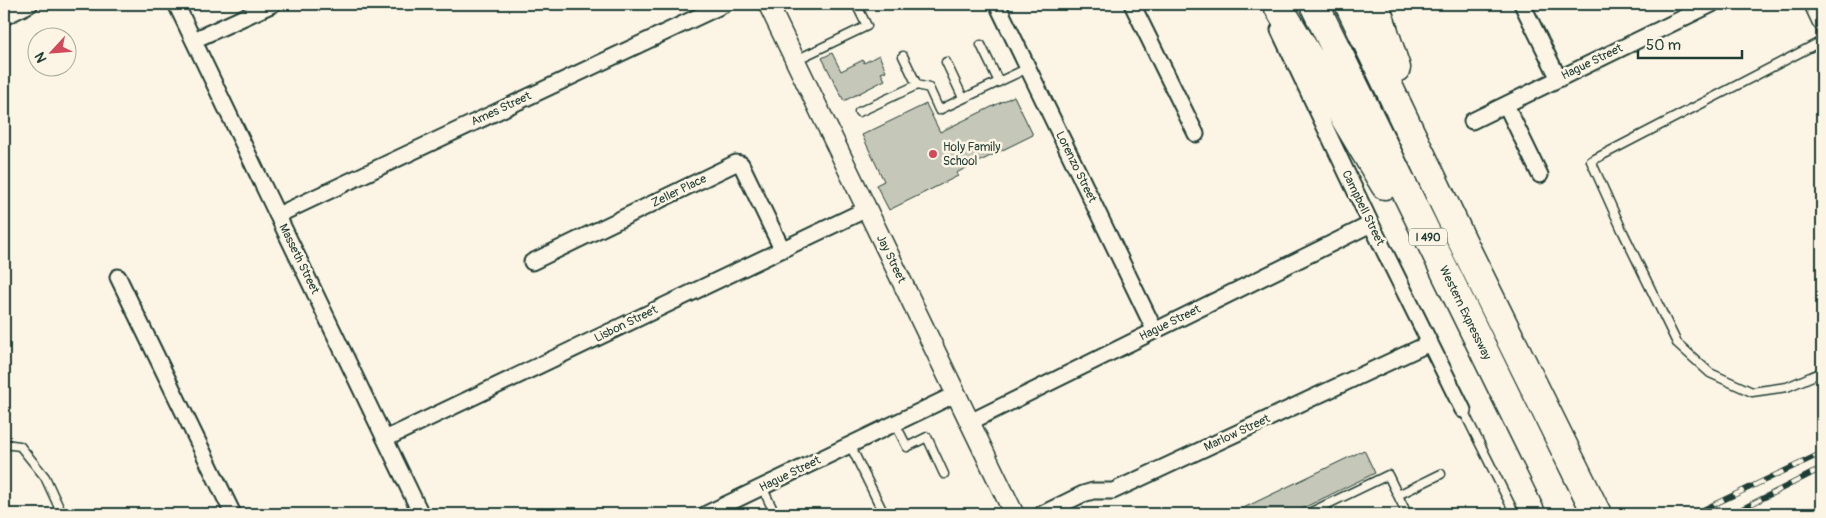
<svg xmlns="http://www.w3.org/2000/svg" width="1826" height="518" viewBox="0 0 1826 518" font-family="Pangolin,sans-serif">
	<rect width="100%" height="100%" fill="#fcf5e5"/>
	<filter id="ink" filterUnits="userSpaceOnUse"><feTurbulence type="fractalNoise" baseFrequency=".02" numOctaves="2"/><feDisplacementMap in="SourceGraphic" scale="10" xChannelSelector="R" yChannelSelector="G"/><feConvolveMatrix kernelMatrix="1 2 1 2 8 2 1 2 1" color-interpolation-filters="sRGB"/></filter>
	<g filter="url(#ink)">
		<path fill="#c5c7b9" stroke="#1f3d34" d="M832,53l9,18 22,-11 1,3 15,-8 7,16 -5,2 4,7 -41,21 -22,-43z
			M1014,96l19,39 -77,38 2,3 -69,34 -13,-25 8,-4 -22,-46 64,-31 14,28z
			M1364,450l11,23 -84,41h-60z"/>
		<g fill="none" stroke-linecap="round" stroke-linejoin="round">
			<g stroke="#1f3d34" stroke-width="11">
				<path id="service" d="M1822,41l-231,120 31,69 55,113 33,30 42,19 35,-5 35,-15
					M981,45l18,37
					M903,56l14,29
					M796,60l71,-34 -11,-22
					M946,62l17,36
					M859,112l58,-27 12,3 10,22 89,-42
					M1463,410l52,104
					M895,423l12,24 20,-10 17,37
					M4,444l16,2 25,31 17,37
					M850,445l34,69
					M762,487l13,27
					M1398,495l43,-21
					M1307,514l81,-39 19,39"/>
			</g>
			<g stroke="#1f3d34" stroke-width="19">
				<path id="minor" d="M176,4l245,510
					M997,4l158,327
					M1132,4l64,130
					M1522,4l37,75
					M4,17l26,-13
					M1279,30l92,194 92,186
					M194,40l79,-36
					M1506,105l34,70
					M1472,121l240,-117
					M278,215l447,-211
					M532,262l204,-99 5,1 41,85
					M118,277l115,237
					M970,422l401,-198
					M385,439l482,-230
					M706,514l250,-120
					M1042,514l41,-20 10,-3h20l317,-148"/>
			</g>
			<g stroke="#1f3d34" stroke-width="22">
				<path id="tertiary" d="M768,4l246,510
					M1814,4l8,17"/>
			</g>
			<g stroke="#1f3d34" stroke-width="31">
				<path id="motorway" d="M1277,4l108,181
					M1314,4l250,510
					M1349,4l118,247 130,263
					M1375,4l21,64"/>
			</g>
			<use href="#service" stroke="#fcf5e5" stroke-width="8"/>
			<use href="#minor" stroke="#fcf5e5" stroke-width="15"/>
			<use href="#tertiary" stroke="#fcf5e5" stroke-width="19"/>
			<use href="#motorway" stroke="#fcf5e5" stroke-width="28"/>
			<g stroke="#1f3d34" stroke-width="5.5">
				<path id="rail" d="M1694,514l128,-61
					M1732,514l90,-46"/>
			</g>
			<use href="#rail" stroke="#fcf5e5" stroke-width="4" stroke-dasharray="11" stroke-linecap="butt"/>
		</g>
	</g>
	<circle fill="#d1495b" stroke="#fcf5e5" stroke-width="2" cx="933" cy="154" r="5"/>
	<g text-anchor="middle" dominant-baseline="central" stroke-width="5" stroke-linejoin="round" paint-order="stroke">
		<rect fill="#fcf5e5" stroke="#617469" stroke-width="1" x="1409" y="228.5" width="38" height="17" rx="4"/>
		<g font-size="11" font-weight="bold" fill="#1f3d34">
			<text x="1428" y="237">I 490</text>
		</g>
		<g font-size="12" fill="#1f3d34" stroke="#fcf5e5">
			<text transform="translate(1592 62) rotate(-26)">Hague Street</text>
			<text transform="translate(501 109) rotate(-25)">Ames Street</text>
			<text transform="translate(1076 167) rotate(64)">Lorenzo Street</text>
			<text transform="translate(679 191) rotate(-26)">Zeller Place</text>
			<text transform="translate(1363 208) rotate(64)">Campbell Street</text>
			<text transform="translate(299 259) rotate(64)">Masseth Street</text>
			<text transform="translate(891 259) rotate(64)">Jay Street</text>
			<text transform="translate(1465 313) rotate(64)">Western Expressway</text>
			<text transform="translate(1170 323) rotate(-26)">Hague Street</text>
			<text transform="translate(626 324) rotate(-26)">Lisbon Street</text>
			<text transform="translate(1237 433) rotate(-25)">Marlow Street</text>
			<text transform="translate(790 474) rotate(-26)">Hague Street</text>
		</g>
		<g font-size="12" fill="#1f3d34" stroke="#fcf5e5" text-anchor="start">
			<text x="943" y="147">Holy Family<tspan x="943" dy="14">School</tspan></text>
		</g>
	</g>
	<rect width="1826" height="518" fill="none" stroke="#fcf5e5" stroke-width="20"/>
	<rect x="10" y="10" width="1806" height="498" fill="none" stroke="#1f3d34" stroke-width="2" filter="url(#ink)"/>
	<g transform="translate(52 52) rotate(244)"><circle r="24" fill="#fcf5e5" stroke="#a4ab9e"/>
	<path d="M0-4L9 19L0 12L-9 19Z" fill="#d1495b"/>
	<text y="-8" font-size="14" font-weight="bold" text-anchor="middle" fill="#1f3d34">N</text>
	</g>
	<path d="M1638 50v8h104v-8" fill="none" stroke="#1f3d34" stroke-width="2.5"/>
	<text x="1646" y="50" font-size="15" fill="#1f3d34" stroke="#fcf5e5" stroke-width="4" paint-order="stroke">50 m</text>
</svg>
